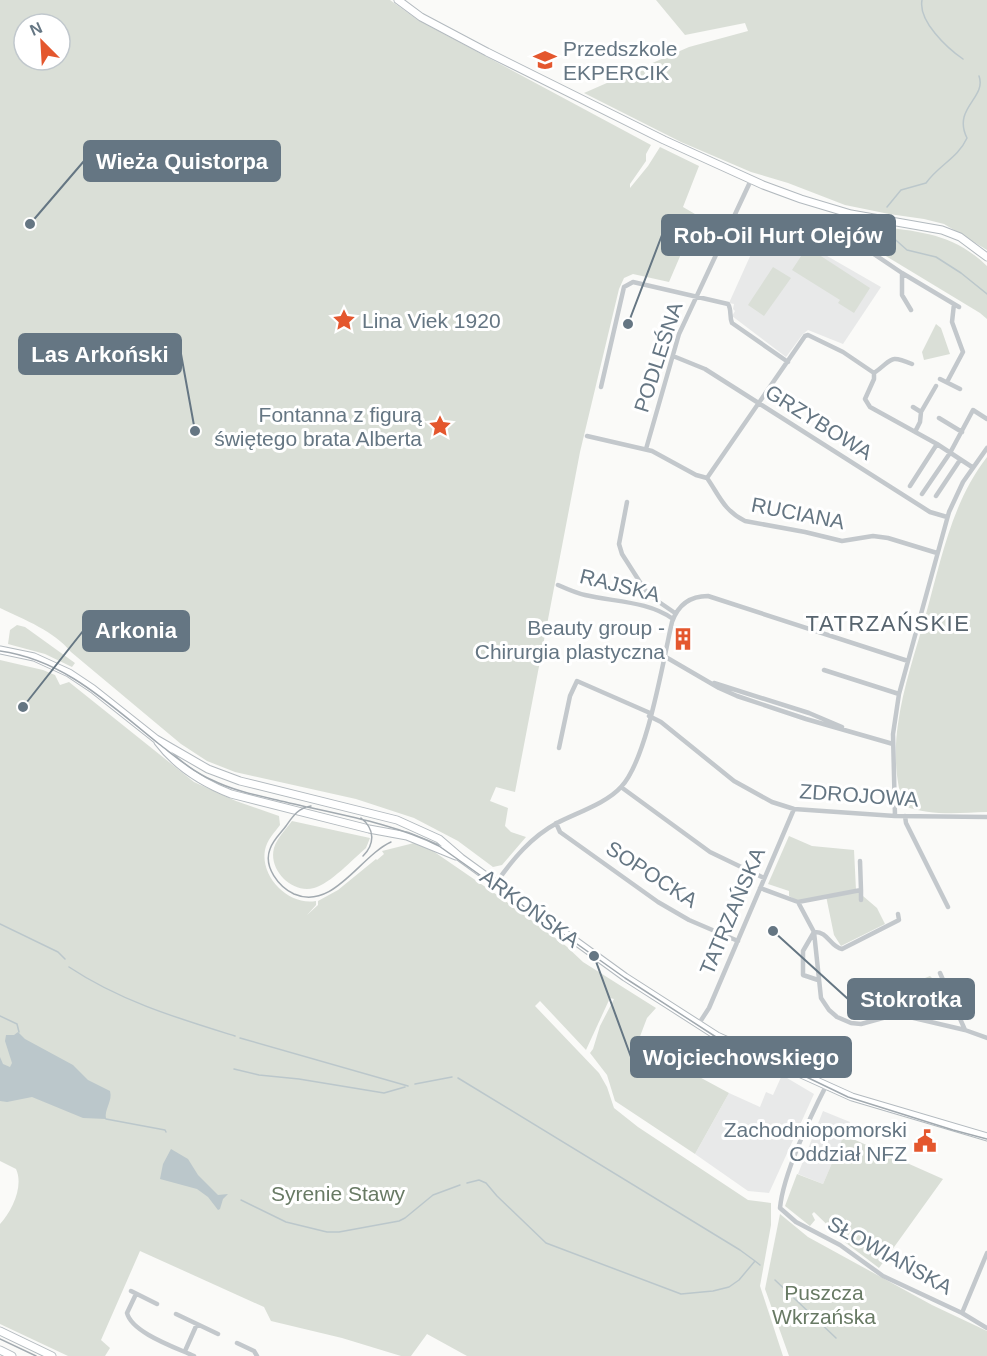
<svg xmlns="http://www.w3.org/2000/svg" width="987" height="1356" viewBox="0 0 987 1356" font-family="Arial,sans-serif">
	<rect width="100%" height="100%" fill="#fafaf8"/>
	<path fill="#e8e9e9" d="M765,223l43,22 73,42 -38,57 -35,-14 -5,4 -17,23 -54,-41 3,-5 -2,-2 1,-5 -5,-1z
		M782,1075l32,19 -45,99 -21,-2 -53,-37 34,-61 31,14 6,-15 7,3z
		M823,1111l27,11 -27,62 -25,-10z"/>
	<path fill="#dadfd7" fill-rule="evenodd" d="M0,0h390l28,20 233,125 -5,9v7l-16,23v4l18,-22 12,-19 39,19 -16,41 12,7 -7,15 2,4 -21,49 -36,-8 -9,4 -5,11 -39,163 -65,340 -19,-5 -6,14 18,7 -3,18 6,6 15,5 -24,28 -9,2 -35,-26 -44,-23 -58,-19 -121,-27 -28,-11 -26,-17 -110,-92c-17,-21 -46,-32 -71,-44zM24,24h36v36h-36z
		M656,0h331v250l-43,-26 -20,-5 -35,-5 -44,-9 -57,-22 -37,-11 -70,-30 -97,-49 105,-46 59,-16 -3,-8 -60,12z
		M876,226c44,6 77,7 111,40v53l-7,-6 -114,-69z
		M807,247l63,41 -16,25 -16,-10 2,-3 -48,-30z
		M773,267l18,11 -27,38 -16,-11z
		M936,324l5,4 9,26 -26,6 -2,-8z
		M987,457v355c-28,1 -57,4 -83,-6 -9,-25 -10,-56 -6,-82 5,-37 18,-74 28,-110 15,-54 26,-112 61,-157z
		M17,625l8,2 50,36 -3,4 -27,-13 -37,-10 2,-14z
		M0,660l43,10 12,5 5,10 9,-3 125,100 42,19 43,15 1,9c-6,8 -13,15 -15,25 -5,27 24,56 51,51v4l-9,10 11,-10v-4l20,-11 38,-31 1,1 7,-6 -2,-3 32,-8 19,8 67,46 66,49 17,16 73,46 -9,10 -16,42 27,11 10,-4 11,-1 50,27 -34,61 -80,-53 -8,-26 -17,-22 3,-4 7,-23 14,-27 -4,-1 -24,52 -46,-49 -5,5 64,67 8,14 7,21 24,19 110,73 23,3v22l-11,61 23,70h-316l-40,-22 -16,22h-10l-59,-18 -71,-17 -7,-14 -124,-56 -39,89 9,8 -5,8h-37l-68,-32v-100c12,-13 24,-38 16,-55l-16,-8z
		M292,821l78,17 -4,10c-13,11 -36,36 -52,40 -22,6 -46,-18 -40,-40 3,-10 12,-19 18,-27z
		M789,836l23,10 42,4 2,40 21,18 8,16 -44,22 -7,-11 -8,-39 -28,5 -9,-5v-5l-21,-7z
		M930,976l9,9 -7,16 -7,4 -9,-5v-8l5,-7 -1,-5z
		M844,1135l99,44 -64,89 -33,-25 -32,-31 -2,2 3,6 -5,6 -25,-20 12,-32 26,10z
		M780,1214l28,23 124,68 55,26v25h-198l-24,-67z"/>
	<path fill="#bbc7cb" d="M18,1032l7,7 48,26 15,15 22,11c3,10 -6,18 -4,28l-23,-1 -51,-21 -25,5 -7,-1v-44l3,7 7,3 2,-4 -7,-22 1,-6h8z
		M171,1149l17,10 10,16 20,20 10,-1 -5,5 -3,10 -2,1 -10,-13 -11,-8 -37,-10 3,-15z"/>
	<g fill="none" stroke-linecap="round" stroke-linejoin="round">
		<path stroke="#bbc7cb" stroke-width="1.5" d="M922,0c-4,21 25,48 41,59
			M887,207l14,-17 25,-7c13,-18 32,-25 41,-45 -15,-30 20,-40 12,-62
			M889,234l18,16 29,7 25,16 26,21
			M0,924l58,28 7,7
			M69,967c51,34 108,51 166,69
			M0,1016l17,8 2,8
			M240,1038l168,48
			M234,1069l25,6 40,4 85,14 21,-6
			M458,1078l282,172 15,11
			M415,1084l37,-7
			M106,1119l59,11 1,2
			M467,1183l12,-3 7,3 11,13 49,47 135,51 32,-3 16,-4 10,-7 16,-19 5,4
			M241,1200l45,22 41,10h12l60,-11 6,-3 28,-23 27,-10
			M775,1280l61,58"/>
		<g stroke="#b3babf" stroke-width="9">
			<path id="secondary" d="M398,0l23,17 66,35 177,88 99,45 38,14 50,15 91,16 18,7 27,20
				M0,650l34,7 35,16 24,16 63,50 52,30 32,12 157,39 42,19 22,19 164,119 92,59 135,61 135,40
				M158,742c18,24 45,41 73,52l138,35 38,7 49,20
				M0,1331l52,25
				M0,1350l12,6"/>
		</g>
		<path stroke="#c3c8cc" stroke-width="4.5" d="M856,242l46,31v22l9,15
			M861,245l15,-26
			M902,273l57,34
			M673,356l32,13 225,143 17,5
			M874,373c19,-13 14,-19 38,-9
			M940,379l20,10
			M947,382l16,-30 -11,-30 2,-18
			M601,387l23,-100 9,-5 95,22c4,6 1,12 4,19l56,39
			M913,407l8,5
			M939,418l23,14
			M915,432l5,-10 1,-10 15,-26
			M587,436l65,15 44,24 11,3
			M646,449l33,-115 72,-154
			M707,478l98,-142 3,-1 35,17 31,21v6l-9,20 5,8 67,37 35,23
			M707,478c12,17 17,33 38,43l60,11 37,9 31,-5 15,2 49,15
			M910,486l27,-42
			M922,494l28,-41 23,-43 14,9
			M936,496l24,-36
			M627,502l-8,42 3,10 23,36 14,12 16,11
			M558,585c9,4 18,8 27,10 29,7 63,6 88,24
			M664,656l55,32 18,8 69,23 87,25
			M824,670l75,24
			M714,683l95,30 33,14
			M649,716l12,6 73,59 38,21 22,7 101,7 92,1
			M559,748l11,-52 7,-15 73,32
			M621,787l89,65 54,26
			M895,816l-2,-82 6,-40 50,-182 14,-30 24,-34
			M905,816l1,7 42,84
			M556,823l4,9 98,70 31,18 49,21
			M496,883c17,-24 35,-46 61,-60 19,-10 50,-20 64,-36 26,-27 42,-126 51,-165 6,-17 18,-26 36,-26l200,65
			M760,888l38,14 16,30 -11,19v24l15,5
			M861,890v10
			M798,902l63,-12 -1,-29
			M898,914l1,6 -57,29c-12,-2 -14,-18 -28,-17l7,66 8,12 8,7 14,6 10,1 29,-8 11,-1 64,15 22,8
			M940,973l25,57
			M698,1025l11,-17 85,-199
			M826,1086c-16,31 -43,89 -46,122l16,14 44,23 43,31 79,37 25,15
			M131,1291l26,13
			M136,1294l-9,19c5,20 50,35 67,43
			M962,1313l25,-60
			M176,1314l42,20
			M237,1343l17,8 3,5
			M185,1351l12,-27"/>
		<use href="#secondary" stroke="#fff" stroke-width="7"/>
		<path stroke="#a2aab0" stroke-width="1.5" d="M0,651c65,9 110,54 159,93 17,13 33,27 53,36 20,10 43,15 65,20 52,13 115,22 162,46l186,132 91,59 51,21 81,39 105,33 34,9
			M311,806c-13,2 -18,10 -25,20 -5,7 -13,14 -16,23 -7,18 9,38 24,45 39,17 66,-38 97,-52
			M361,818c14,11 14,26 2,38
			M0,1339l36,17"/>
	</g>
	<defs>
		<g id="school-bare" transform="scale(1.8)"><path d="M0-5L7-2L0 1L-7-2ZM-4 1L0 2.5L4 1V4Q0 6-4 4Z" fill="#e4572e" stroke="#fff" stroke-width="2.5" paint-order="stroke"/></g>
		<g id="sight-bare" transform="scale(1.8)"><path d="M0-6L1.8-2.2L6-1.7L2.9 1.2L3.7 5.4L0 3.3L-3.7 5.4L-2.9 1.2L-6-1.7L-1.8-2.2Z" fill="#e4572e" stroke="#fff" stroke-width="2.5" paint-order="stroke"/></g>
		<g id="building-bare" transform="scale(1.8)"><path d="M-4-6H4V6H1V3H-1V6H-4ZM-2.5-4.3h1.7v1.8h-1.7ZM.8-4.3h1.7v1.8H.8ZM-2.5-1h1.7V.8h-1.7ZM.8-1h1.7V.8H.8Z" fill="#e4572e" stroke="#fff" stroke-width="2.5" paint-order="stroke"/></g>
		<g id="civic-bare" transform="scale(1.8)"><path d="M-.6-6.5H3V-4.5H.6V-3L4-1V1h2V6H-6V1h2V-1L-.6-3ZM-1.2 2.5V6h2.4V2.5Z" fill="#e4572e" stroke="#fff" stroke-width="2.5" paint-order="stroke"/></g>
	</defs>
	<g fill-rule="evenodd">
		<use href="#school-bare" x="545" y="60"/>
		<use href="#sight-bare" x="344" y="320"/>
		<use href="#sight-bare" x="440" y="426"/>
		<use href="#building-bare" x="683" y="639"/>
		<use href="#civic-bare" x="925" y="1141"/>
	</g>
	<g text-anchor="middle" dominant-baseline="central" stroke-width="6" stroke-linejoin="round" paint-order="stroke">
		<g font-size="21" fill="#657683" stroke="#fff" text-anchor="end">
			<text x="563" y="48" text-anchor="start">Przedszkole<tspan x="563" dy="24">EKPERCIK</tspan></text>
			<text x="362" y="320" text-anchor="start">Lina Viek 1920</text>
			<text x="422" y="414">Fontanna z figurą<tspan x="422" dy="24">świętego brata Alberta</tspan></text>
			<text x="665" y="627">Beauty group -<tspan x="665" dy="24">Chirurgia plastyczna</tspan></text>
			<text x="907" y="1129">Zachodniopomorski<tspan x="907" dy="24">Oddział NFZ</tspan></text>
		</g>
		<g font-size="21" fill="#657683" stroke="#fff">
			<text transform="translate(658 357) rotate(-72)">PODLEŚNA</text>
			<text transform="translate(819 422) rotate(32)">GRZYBOWA</text>
			<text transform="translate(798 513) rotate(11)">RUCIANA</text>
			<text transform="translate(620 585) rotate(14)">RAJSKA</text>
			<text transform="translate(859 795) rotate(4)">ZDROJOWA</text>
			<text transform="translate(652 874) rotate(33)">SOPOCKA</text>
			<text transform="translate(530 908) rotate(36)">ARKOŃSKA</text>
			<text transform="translate(732 911) rotate(-67)">TATRZAŃSKA</text>
			<text transform="translate(890 1255) rotate(29)">SŁOWIAŃSKA</text>
		</g>
		<g font-size="21" fill="#687a64" stroke="#fff">
			<text x="338" y="1193">Syrenie Stawy</text>
			<text x="824" y="1292">Puszcza<tspan x="824" dy="24">Wkrzańska</tspan></text>
		</g>
		<g font-size="22" letter-spacing="1.5" fill="#57646e" stroke="#fff">
			<text x="888" y="623">TATRZAŃSKIE</text>
		</g>
	</g>
	<path fill="none" stroke="#657683" stroke-width="2" d="M30 224L84 161M628 324L662 235M195 431L181 354M23 707L83 631M773 931L848 999M594 956L631 1057"/>
	<g fill="#657683" stroke="#fff" stroke-width="2">
		<circle cx="30" cy="224" r="6"/>
		<circle cx="628" cy="324" r="6"/>
		<circle cx="195" cy="431" r="6"/>
		<circle cx="23" cy="707" r="6"/>
		<circle cx="773" cy="931" r="6"/>
		<circle cx="594" cy="956" r="6"/>
	</g>
	<g fill="#657683" stroke="#657683" stroke-width="2">
		<rect x="84" y="141" width="196" height="40" rx="6"/>
		<rect x="662" y="215" width="233" height="40" rx="6"/>
		<rect x="19" y="334" width="162" height="40" rx="6"/>
		<rect x="83" y="611" width="106" height="40" rx="6"/>
		<rect x="848" y="979" width="126" height="40" rx="6"/>
		<rect x="631" y="1037" width="220" height="40" rx="6"/>
	</g>
	<g font-size="22" text-anchor="middle" font-weight="bold" fill="#fff">
		<text x="182" y="169">Wieża Quistorpa</text>
		<text x="778" y="243">Rob-Oil Hurt Olejów</text>
		<text x="100" y="362">Las Arkoński</text>
		<text x="136" y="638">Arkonia</text>
		<text x="911" y="1007">Stokrotka</text>
		<text x="741" y="1065">Wojciechowskiego</text>
	</g>
	<g transform="translate(42 42) rotate(336)"><circle r="28" fill="#ffffff" stroke="#c1c8cd" stroke-width="1.5"/>
	<path d="M0-4.5L10 22L0 15L-10 22Z" fill="#e4572e"/>
	<text y="-9" font-size="16" font-weight="bold" text-anchor="middle" fill="#657683">N</text>
	</g>
</svg>
